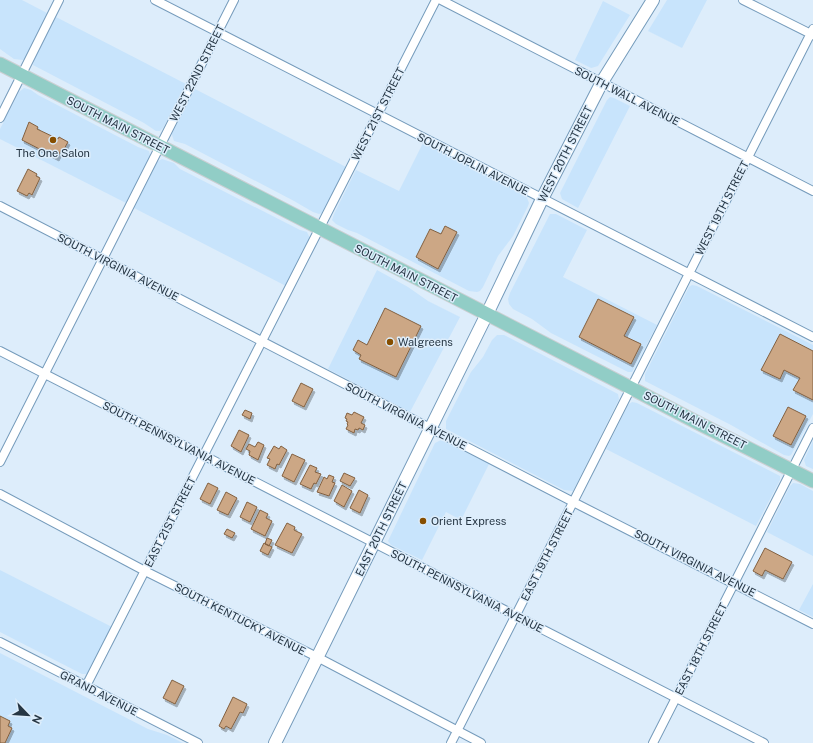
<svg xmlns="http://www.w3.org/2000/svg" width="813" height="743" viewBox="0 0 813 743" font-family="'Public Sans',sans-serif">
	<defs>
		<filter id="shadow"><feDropShadow dx="2" dy="3" stdDeviation="0" flood-color="#0004"/></filter>
	</defs>
	<rect width="100%" height="100%" fill="#ddedfb"/>
	<path fill="#c8e4fc" d="M0,0h22l25,13 -22,45 -2,2 -9,-1 -14,-10z
		M667,0h40l-25,48 -34,-17z
		M603,1l27,14 -32,51 -7,2 -16,-8z
		M56,17l130,67 -23,44 -3,3h-4l-12,-8 -111,-58 1,-5z
		M24,88l7,2 7,5 100,52 11,4 1,4 -2,7 -22,41 -126,-64v-10l19,-37z
		M195,89l151,78 -24,46 -3,1 -6,-2 -19,-11 -109,-57 -11,-3 -2,-6v-2z
		M610,97l4,1 16,8 -52,102 -16,-9 -2,-6 47,-93z
		M423,143l102,52 2,3 2,5 -1,3 -15,30 -15,20 -15,31 -3,4 -3,1 -8,-1 -112,-58 -9,-3 -12,-6 -4,-4 2,-6 22,-44 43,21z
		M162,159l12,4 6,6 120,61 7,2 3,6 -24,48 -152,-78 23,-46z
		M550,214h6l31,16 -24,47 94,48 -25,47h-4l-77,-39 -19,-14 -19,-10 -4,-5 -1,-5 2,-6z
		M377,270l31,17 20,14 32,16 -50,95 -82,-43z
		M692,285l5,1 116,59v69l-22,41 -2,1 -5,-1 -53,-30 -86,-44v-7l44,-87z
		M497,335h7l114,59 1,5 -46,92 -9,-1 -118,-61v-8l25,-49 12,-15 9,-17z
		M632,402l5,1 143,73v4l-24,46 -150,-77 22,-44z
		M441,440l48,24 -28,56 -15,-8 -24,48 -31,-15 -3,-4 47,-98z
		M813,441v28l-7,-3 -2,-6z
		M793,483l7,1 13,7v65l-46,-24 23,-46z
		M0,570l112,57 -25,47h-5l-82,-42z
		M813,584v33l-14,-7z
		M0,653l148,76 19,6 16,8h-183z"/>
	<path fill="#cca785" stroke="#826040" filter="url(#shadow)" d="M29,122l9,5 -1,2 21,10 1,-2 9,5 -5,9 -2,-1 -4,8 -35,-18z
		M28,169l9,5 -1,2 4,2 -8,17 -3,-2 -2,3 -10,-5z
		M445,226l12,6 -19,37 -22,-12 14,-28 11,5z
		M598,299l36,18 -10,19 17,8 -10,20 -52,-27z
		M385,308l36,18 -25,51 -37,-18 2,-4 -8,-5 5,-10 9,5z
		M780,334l33,17v49l-20,-10 7,-12 -16,-8 -4,9 -19,-9z
		M301,383l12,6 -9,18 -12,-6z
		M788,407l18,9 -15,29 -18,-9z
		M245,410l7,3 -2,6 -8,-4z
		M354,412l10,5 -3,6 4,2 -2,5 -4,-2 -1,2 -3,-1 -1,4 -8,-4 2,-4 -1,-1 1,-2 -2,-1 1,-2 -2,-1 2,-5 5,2z
		M239,430l10,5 -8,17 -10,-6z
		M258,442l6,3 -6,15 -9,-5 1,-4 -4,-2 3,-5 6,3z
		M274,446l5,3 2,-3 6,4 -8,15 -2,-1 -2,5 -8,-4 3,-6 -3,-1z
		M292,454l13,6 -11,22 -12,-6z
		M310,465l7,3 -2,4 6,2 -5,10 -2,-1 -3,6 -11,-5z
		M344,473l11,5 -5,8 -10,-5z
		M329,475l5,2 -2,5 3,1 -6,13 -12,-4 7,-15 3,2z
		M208,483l10,5 -8,16 -10,-5z
		M342,485l10,6 -8,16 -10,-6z
		M359,490l9,5 -8,18 -10,-5z
		M226,492l11,6 -9,17 -11,-5z
		M247,502l10,5 -7,15 -10,-5z
		M260,510l8,4 -2,4 6,3 -7,15 -14,-7z
		M287,523l8,4 -1,3 8,4 -10,19 -17,-8z
		M227,529l8,4 -3,5 -8,-4z
		M267,538l5,2 -3,6 -4,-2z
		M264,543l8,4 -4,8 -8,-4z
		M765,548l27,14 -9,17 -18,-9 -3,6 -9,-5z
		M172,680l12,6 -9,18 -12,-6z
		M233,697l14,7 -4,9 -3,-1 -9,17 -5,-3 -2,3 -5,-3z
		M0,716l10,5 -2,5 4,2 -7,15h-5z"/>
	<g fill="none" stroke-linecap="round" stroke-linejoin="round">
		<g stroke="#759bbb" stroke-width="10">
			<path id="minor" d="M155,0l658,337
				M441,0l372,191
				M743,0l70,35
				M0,118l59,-118
				M0,206l581,300 232,118
				M0,351l764,392
				M0,462l234,-462
				M0,494l145,77 172,86 164,86
				M0,642l198,101
				M86,686l350,-686
				M451,743l362,-714
				M653,743l160,-315"/>
		</g>
		<g stroke="#759bbb" stroke-width="14">
			<path id="secondary" d="M275,743l212,-429 55,-115 60,-117 51,-82"/>
		</g>
		<g stroke="#cbcfd2" stroke-width="15">
			<path id="primary" d="M0,64l631,324 69,36 113,57"/>
		</g>
		<use href="#minor" stroke="#fff" stroke-width="8"/>
		<use href="#secondary" stroke="#fff" stroke-width="12"/>
		<use href="#primary" stroke="#91cdc6" stroke-width="13"/>
	</g>
	<g fill="#864e00" stroke="#ddedfb" stroke-width="1.5">
		<circle cx="53" cy="140" r="4"/>
		<circle cx="390" cy="342" r="4"/>
		<circle cx="423" cy="521" r="4"/>
	</g>
	<g text-anchor="middle" dominant-baseline="central" stroke-width="3" stroke-linejoin="round" paint-order="stroke">
		<g font-size="11" fill="#263644" stroke="#ddedfb">
			<text transform="translate(197 73) rotate(-63)">WEST 22ND STREET</text>
			<text transform="translate(627 96) rotate(27)">SOUTH WALL AVENUE</text>
			<text transform="translate(378 114) rotate(-63)">WEST 21ST STREET</text>
			<text transform="translate(118 125) rotate(27)">SOUTH MAIN STREET</text>
			<text transform="translate(565 154) rotate(-63)">WEST 20TH STREET</text>
			<text transform="translate(473 164) rotate(27)">SOUTH JOPLIN AVENUE</text>
			<text transform="translate(722 208) rotate(-63)">WEST 19TH STREET</text>
			<text transform="translate(118 267) rotate(27)">SOUTH VIRGINIA AVENUE</text>
			<text transform="translate(406 273) rotate(27)">SOUTH MAIN STREET</text>
			<text transform="translate(406 416) rotate(27)">SOUTH VIRGINIA AVENUE</text>
			<text transform="translate(695 420) rotate(27)">SOUTH MAIN STREET</text>
			<text transform="translate(179 443) rotate(27)">SOUTH PENNSYLVANIA AVENUE</text>
			<text transform="translate(170 522) rotate(-63)">EAST 21ST STREET</text>
			<text transform="translate(381 529) rotate(-64)">EAST 20TH STREET</text>
			<text transform="translate(547 555) rotate(-63)">EAST 19TH STREET</text>
			<text transform="translate(695 563) rotate(27)">SOUTH VIRGINIA AVENUE</text>
			<text transform="translate(467 591) rotate(27)">SOUTH PENNSYLVANIA AVENUE</text>
			<text transform="translate(240 619) rotate(27)">SOUTH KENTUCKY AVENUE</text>
			<text transform="translate(701 649) rotate(-63)">EAST 18TH STREET</text>
			<text transform="translate(99 693) rotate(27)">GRAND AVENUE</text>
		</g>
		<g font-size="11" fill="#263644" stroke="#ddedfb" text-anchor="start">
			<text x="53" y="153" text-anchor="middle">The One Salon</text>
			<text x="398" y="342">Walgreens</text>
			<text x="431" y="521">Orient Express</text>
		</g>
	</g>
	<g transform="translate(28 715) rotate(115)" stroke="#ddedfb" stroke-width="3" paint-order="stroke">
	<path d="M0-3L7 15L0 10L-7 15Z" fill="#263644"/>
	<text y="-6" font-size="11" font-weight="bold" text-anchor="middle" fill="#263644">N</text>
	</g>
</svg>
